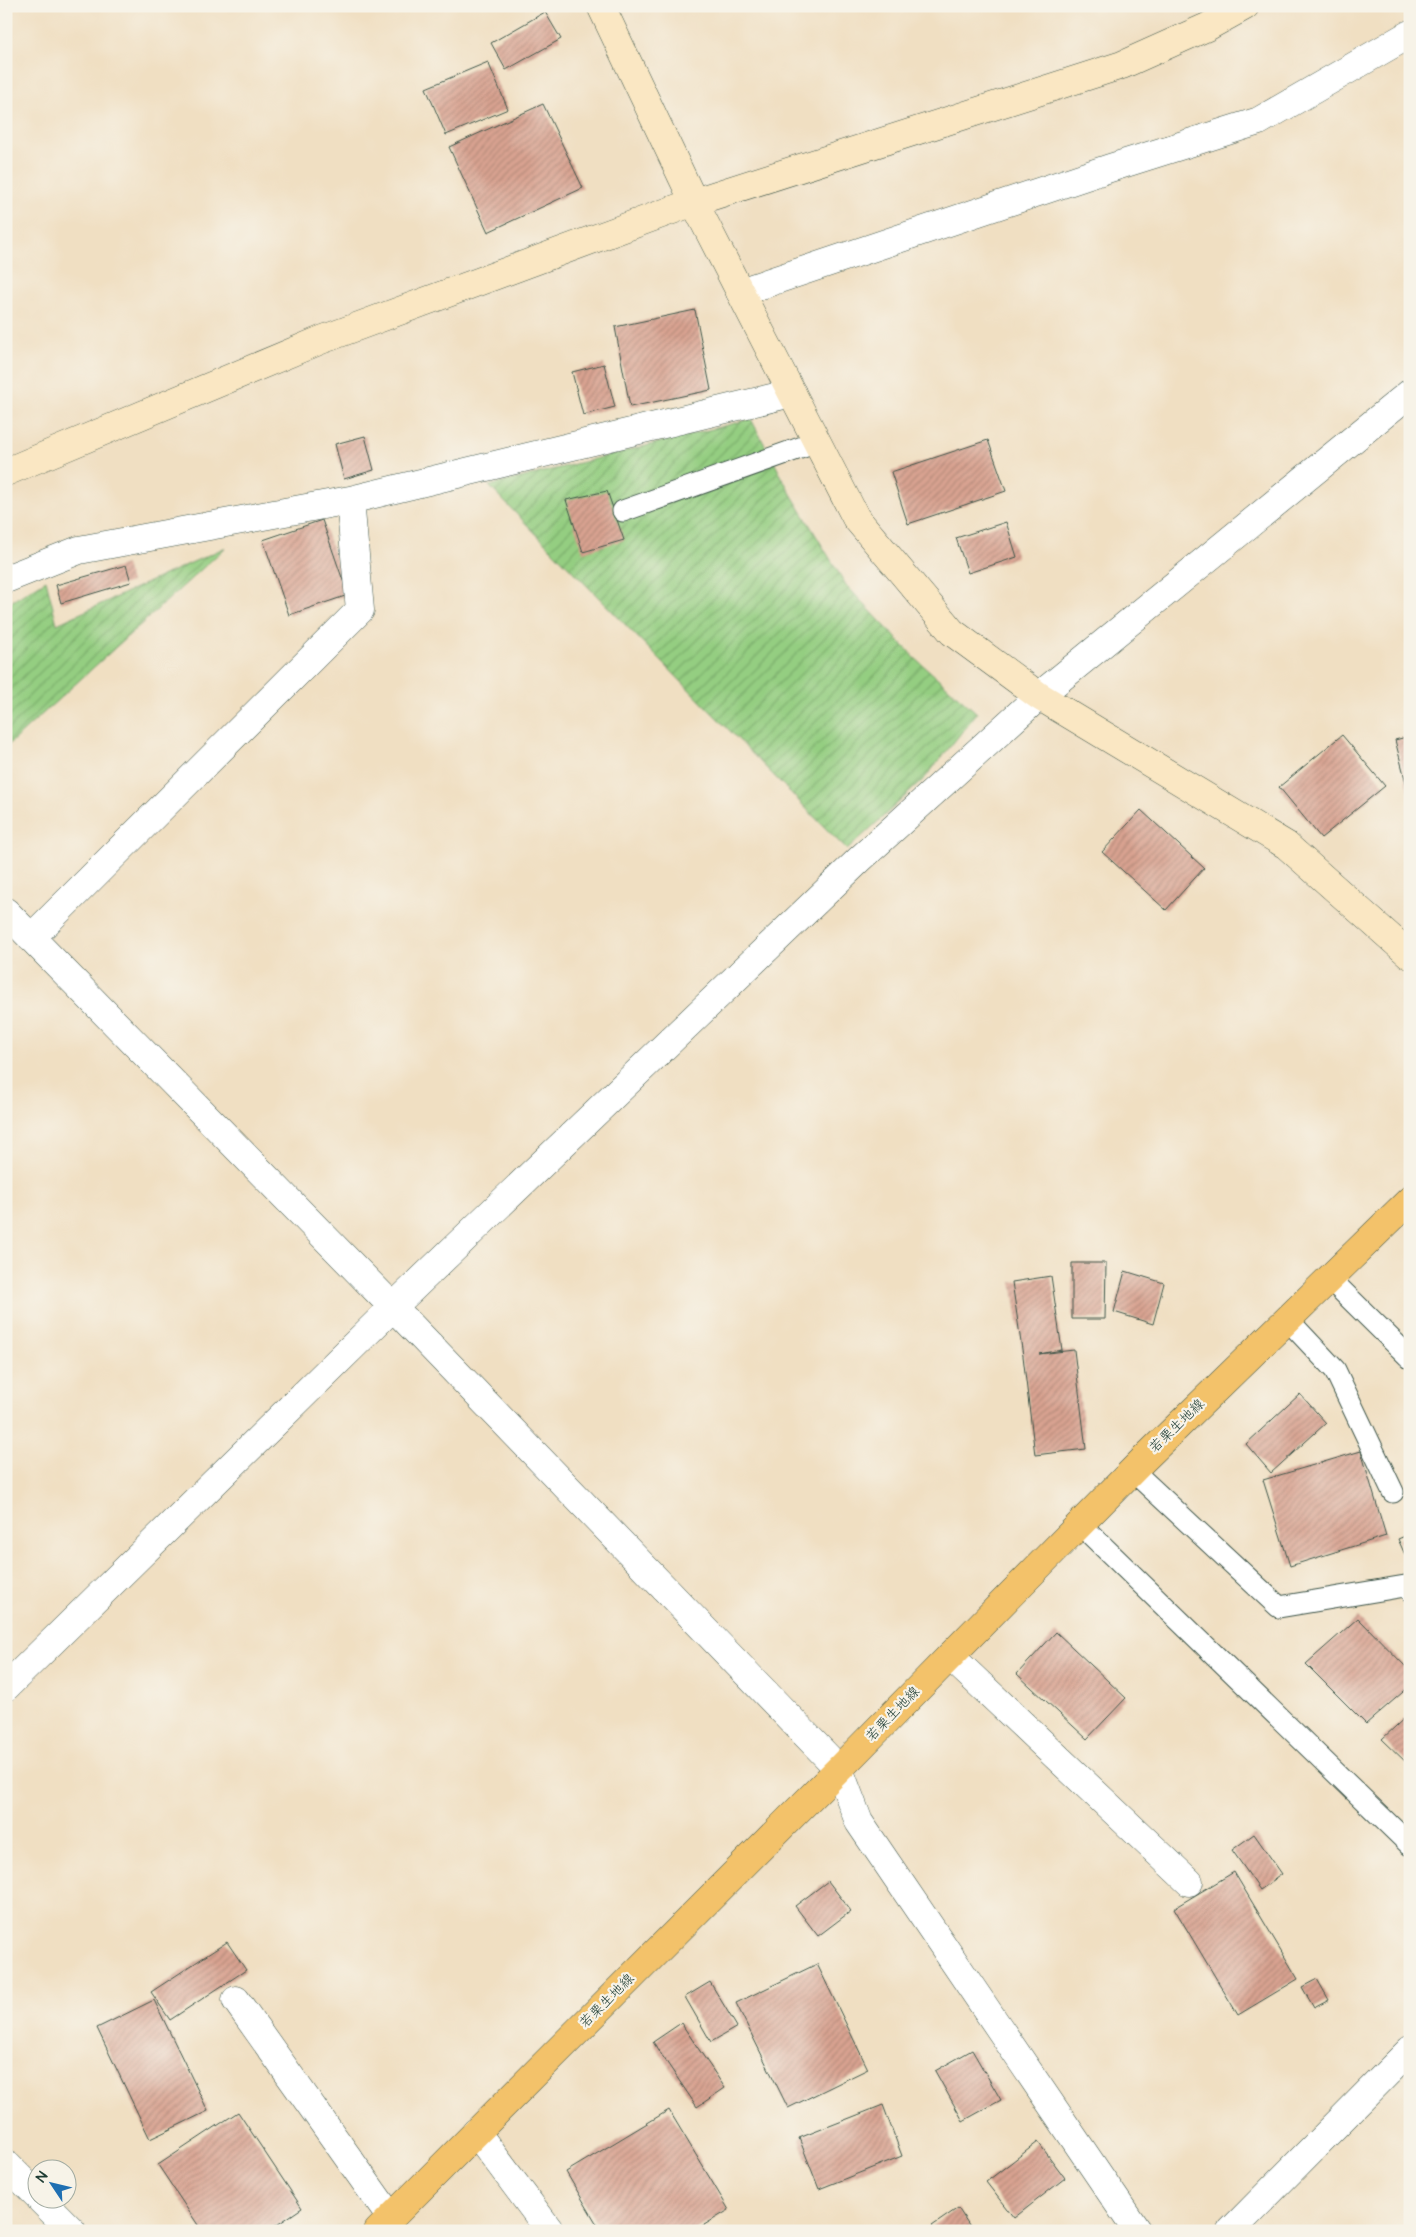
<svg xmlns="http://www.w3.org/2000/svg" width="1416" height="2237" viewBox="0 0 1416 2237" font-family="'Architects Daughter','Klee One',sans-serif">
	<defs>
		<pattern id="garden-furrows" width="10" height="10" patternUnits="userSpaceOnUse" patternTransform="scale(1.25)"><rect width="10" height="10" fill="#94ce81"/><path d="M-1 1l2-2M0 10L10 0M9 11l2-2" fill="none" stroke="#78a86a"/></pattern>
		<pattern id="building-hatch" width="6" height="6" patternUnits="userSpaceOnUse" patternTransform="scale(1.25)"><rect width="6" height="6" fill="#d9a391"/><path d="M-1 1l2-2M0 6l6-6M5 7l2-2" fill="none" stroke="#af8677"/></pattern>
	</defs>
	<rect width="100%" height="100%" fill="#f7f3e8"/>
	<filter id="ink" filterUnits="userSpaceOnUse"><feTurbulence type="fractalNoise" baseFrequency=".02" numOctaves="2"/><feDisplacementMap in="SourceGraphic" scale="10" xChannelSelector="R" yChannelSelector="G"/><feConvolveMatrix kernelMatrix="1 2 1 2 8 2 1 2 1" color-interpolation-filters="sRGB"/></filter>
	<filter id="wash" filterUnits="userSpaceOnUse"><feTurbulence type="fractalNoise" baseFrequency=".0096" numOctaves="4" result="noise"/><feDisplacementMap in="SourceGraphic" scale="20" xChannelSelector="R" yChannelSelector="G"/><feGaussianBlur stdDeviation="1.12" result="paint"/><feColorMatrix in="noise" values="0 0 0 0 0 0 0 0 0 0 0 0 0 0 0 0 0 1.4 0 .05"/><feComposite in="paint" operator="in"/></filter>
	<g filter="url(#wash)">
		<rect width="100%" height="100%" fill="#f0dfc2"/>
		<path fill="url(#garden-furrows)" stroke="#5a865a" d="M751,419l40,75 55,91 69,73 62,55 -52,65 -78,72 -358,-364z
			M226,547l-220,200v-142l40,-25 11,44z"/>
		<g id="blocks">
			<path fill="url(#building-hatch)" d="M545,12l16,27 -55,31 -15,-27z
				M488,62l20,47 -62,26 -20,-47z
				M543,104l40,84 -95,44 -39,-85z
				M695,310l16,80 -81,17 -15,-80z
				M604,364l11,43 -32,8 -11,-43z
				M365,436l9,34 -30,9 -9,-35z
				M988,440l18,51 -98,33 -17,-52z
				M607,491l17,49 -41,12 -17,-52z
				M322,520l26,75 -59,20 -26,-75z
				M1006,522l11,35 -49,16 -12,-35z
				M126,565l5,17 -70,21 -5,-18z
				M1342,735l43,51 -64,52 -42,-51z
				M1410,736v58h-1l-14,-54z
				M1141,810l63,58 -38,42 -64,-58z
				M1072,1263h34l-1,56h-33z
				M1125,1271l39,12 -11,41 -39,-12z
				M1051,1276l11,74 -23,4 35,-4 12,99 -51,6 -12,-99 -11,-74z
				M1300,1394l26,29 -55,50 -25,-29z
				M1361,1451l25,85 -96,30 -27,-86z
				M1410,1534v32l-12,-27z
				M1358,1618l52,53v15l-44,38 -60,-60z
				M1056,1632l70,66 -39,41 -70,-65z
				M1410,1713v53l-28,-27z
				M1254,1834l28,40 -22,16 -28,-40z
				M1234,1872l64,107 -60,36 -64,-107z
				M828,1881l23,30 -33,25 -23,-30z
				M227,1942l19,28 -76,50 -19,-28z
				M817,1964l51,105 -80,39 -52,-105z
				M1317,1979l12,21 -15,8 -12,-21z
				M710,1982l27,45 -26,15 -26,-45z
				M154,2000l54,111 -58,28 -53,-111z
				M681,2023l44,65 -28,19 -44,-65z
				M972,2050l29,50 -38,21 -28,-50z
				M883,2105l19,51 -83,33 -20,-51z
				M669,2110l60,100 -35,21h-93l-35,-59z
				M238,2112l64,96 -34,23h-66l-44,-66z
				M1038,2142l27,36 -51,40 -28,-36z
				M958,2208l15,23h-38l-3,-5z"/>
		</g>
	</g>
	<g filter="url(#ink)">
		<use href="#blocks" fill-opacity="0" stroke="#3e5549" stroke-width="1"/>
		<g fill="none" stroke-linecap="round" stroke-linejoin="round">
			<g stroke="#3e5549" stroke-width="23">
				<path id="lane" d="M623,511l194,-69
					M1329,1278l81,80
					M1287,1319l48,51 58,122
					M1133,1471l146,136 126,-21 5,4
					M1080,1524l330,321"/>
			</g>
			<g stroke="#3e5549" stroke-width="29">
				<path id="street" d="M740,292l370,-124 149,-47 151,-87
					M350,500l442,-107
					M6,579l73,-29 271,-50 10,110 -329,328
					M6,912l387,395 446,462 20,53 278,409
					M950,1656l239,226
					M6,1687l387,-380 466,-447 180,-164 371,-303
					M236,2000l155,218
					M476,2132l74,99
					M6,2164l32,32
					M41,2200l31,31
					M1231,2231l179,-181"/>
			</g>
			<g stroke="#3e5549" stroke-width="29">
				<path id="secondary" d="M601,6l93,196 162,316 96,114 87,64 247,149 124,110
					M6,472l315,-132 373,-138 428,-137 85,-38 38,-21"/>
			</g>
			<g stroke="#3e5549" stroke-width="29">
				<path id="primary" d="M378,2231l461,-462 304,-309 267,-260"/>
			</g>
			<use href="#lane" stroke="#fff" stroke-width="21"/>
			<use href="#street" stroke="#fff" stroke-width="28"/>
			<use href="#secondary" stroke="#fae7c3" stroke-width="28"/>
			<use href="#primary" stroke="#f3c26a" stroke-width="28"/>
		</g>
	</g>
	<g text-anchor="middle" dominant-baseline="central" stroke-width="4.5" stroke-linejoin="round" paint-order="stroke">
		<g font-size="14" fill="#1f3d34" stroke="#f7f3e8">
			<text transform="translate(1177 1426) rotate(-44)">若栗生地線</text>
			<text transform="translate(893 1714) rotate(-46)">若栗生地線</text>
			<text transform="translate(607 2001) rotate(-45)">若栗生地線</text>
		</g>
	</g>
	<rect width="1416" height="2237" fill="none" stroke="#f7f3e8" stroke-width="25"/>
	<g transform="translate(52 2184) rotate(305)"><circle r="24" fill="#f7f3e8" stroke="#a1aaa0"/>
	<path d="M0-4L9 19L0 12L-9 19Z" fill="#1f6fb2"/>
	<text y="-8" font-size="14" font-weight="bold" text-anchor="middle" fill="#1f3d34">N</text>
	</g>
</svg>
